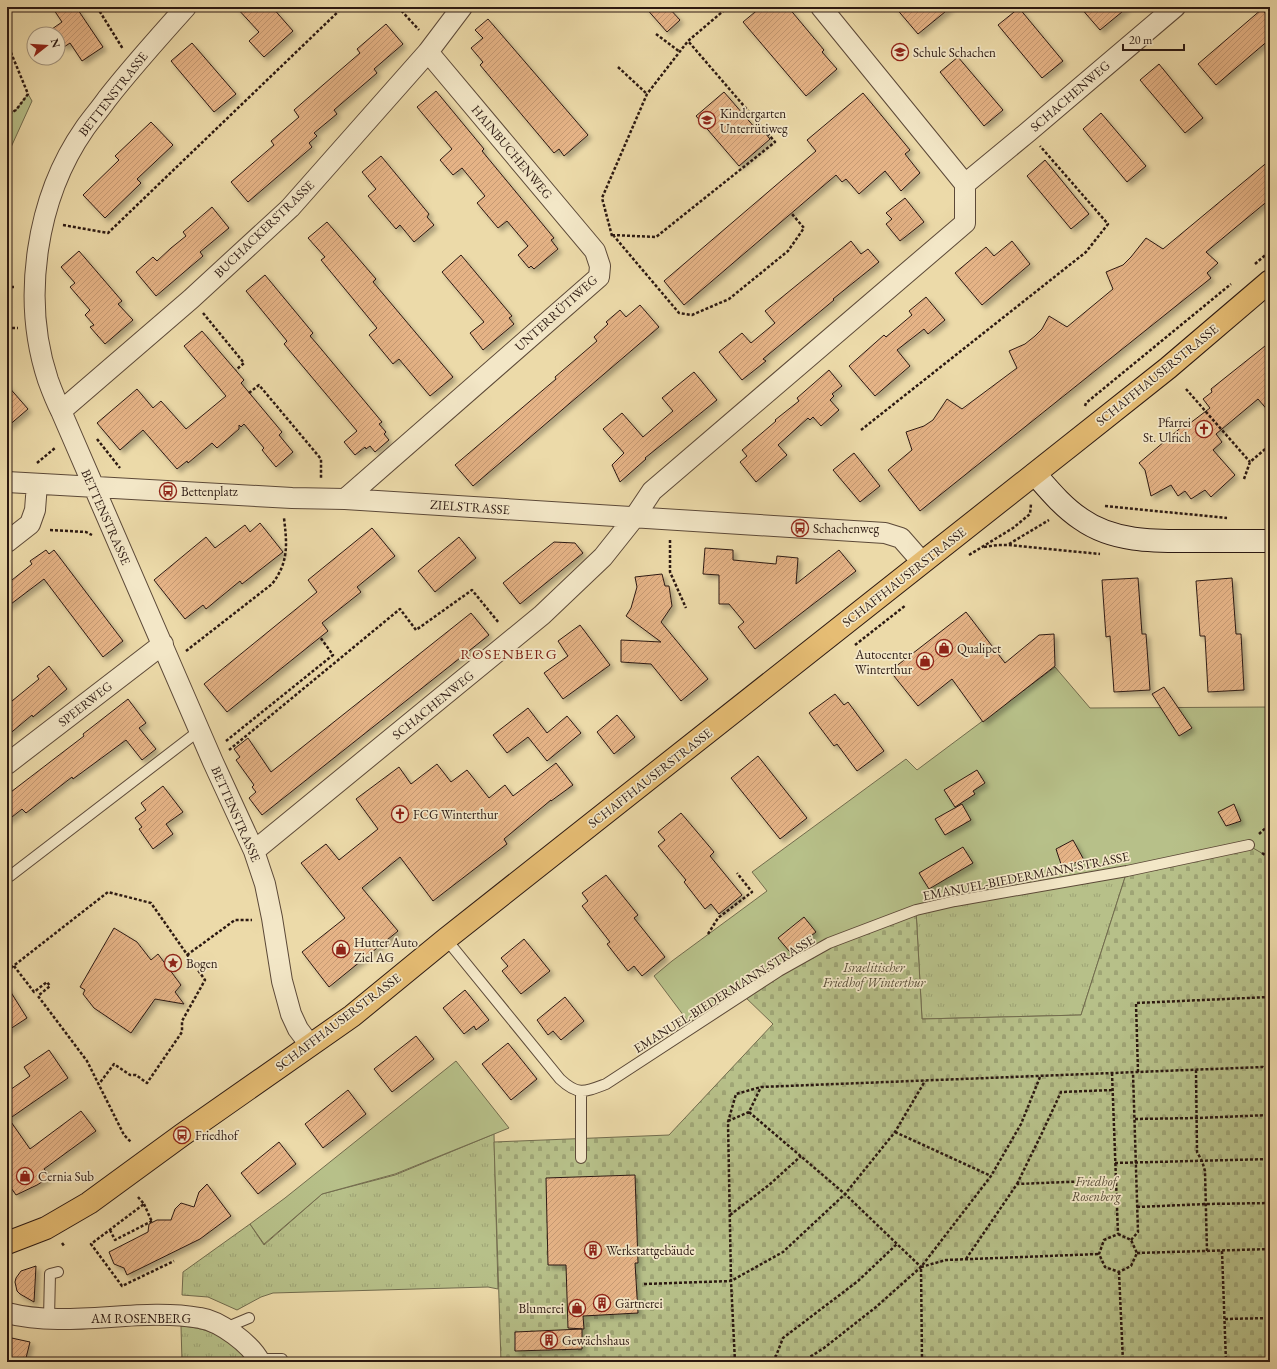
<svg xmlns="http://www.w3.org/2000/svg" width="1277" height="1369" viewBox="0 0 1277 1369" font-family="'EB Garamond',serif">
	<defs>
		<pattern id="grass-tufts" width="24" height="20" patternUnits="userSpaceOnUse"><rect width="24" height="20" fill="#b7c089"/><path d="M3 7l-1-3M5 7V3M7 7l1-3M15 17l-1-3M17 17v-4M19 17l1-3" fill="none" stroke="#9ea475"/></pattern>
		<pattern id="cemetery-stones" width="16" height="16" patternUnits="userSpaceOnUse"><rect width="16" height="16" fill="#b7c089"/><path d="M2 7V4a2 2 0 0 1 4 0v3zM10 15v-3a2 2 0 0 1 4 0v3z" fill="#9ea475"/></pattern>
		<pattern id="building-hatch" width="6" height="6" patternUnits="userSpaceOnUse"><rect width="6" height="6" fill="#e5b386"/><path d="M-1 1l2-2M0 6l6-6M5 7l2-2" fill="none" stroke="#c59973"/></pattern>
		<filter id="shadow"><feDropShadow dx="3.5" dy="3.5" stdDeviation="2" flood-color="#0004"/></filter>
	</defs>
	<rect width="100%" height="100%" fill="#ecdaa9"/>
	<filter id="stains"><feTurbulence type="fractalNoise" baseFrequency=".005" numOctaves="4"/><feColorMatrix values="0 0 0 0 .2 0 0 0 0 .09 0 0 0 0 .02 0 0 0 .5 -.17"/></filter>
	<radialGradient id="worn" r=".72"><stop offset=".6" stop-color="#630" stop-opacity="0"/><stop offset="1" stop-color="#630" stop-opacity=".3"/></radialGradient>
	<path fill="url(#grass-tufts)" stroke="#726c4e" d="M1127,871l-46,144 -159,4 -6,-109z
		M494,1134l4,155 -10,-2 -215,6 -12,4 -24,13 -29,-13 -26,-2 1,-23 67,-48 14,21 58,-51 73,-19z
		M181,1326c30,2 49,13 69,36h-68z"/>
	<path fill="url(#cemetery-stones)" stroke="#726c4e" d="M1249,845l21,13v504h-769l-7,-220 175,-7 104,-111 -30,-29 86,-52 87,-33 6,109 159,-4 46,-144z"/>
	<path fill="#b7c089" stroke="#726c4e" d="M28,94l4,7 -25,55v-41l9,-5z
		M1055,667l35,41 180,-1v151l-22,-13 -293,56 -127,42 -135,85 -39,-52 18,-15 95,-70 -15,-19 154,-113 11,11z
		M456,1061l53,67 -114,46 -73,20 -58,50 -14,-20 35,-26z"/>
	<path fill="url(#building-hatch)" stroke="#2c1912" filter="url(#shadow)" d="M52,7h24l27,40 -21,14 -12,-18 -6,4 -6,-9v-4h-2l-4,-5 10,-7z
		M236,7h36l21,24 -29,26 -15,-16 10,-9z
		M645,7h23l12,13 -13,12z
		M761,7h27l36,43 -2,2 15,17 -31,27 -63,-74z
		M895,7h56l-33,27z
		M1080,7h48l-28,23z
		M1019,8l44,53 -21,17 -44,-53z
		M1262,9l8,10v20l-54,46 -18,-21z
		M488,19l100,116 -24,21 -5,-7 -5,4 -74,-88 3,-3 -12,-14 12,-10 -8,-8z
		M386,24l17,20 -29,25 3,4 -43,37 3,4 -23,19 3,3 -8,7 3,4 -64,55 -17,-20 43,-37 -3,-4 28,-24 -5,-7 66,-57 -3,-4z
		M192,43l44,51 -22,18 -43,-51z
		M958,57l45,53 -19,16 -44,-54z
		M1159,64l44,54 -18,15 -45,-53z
		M436,91l48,58 -2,2 72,87 -3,2 7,9 -24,20 -3,-3 -2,2 -11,-13 10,-9 -21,-25 -9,7 -21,-25 8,-7 -23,-28 -9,7 -13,-15 12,-11 -35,-42z
		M724,92l32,37 3,-3 11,13 -31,27 -43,-50z
		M863,93l47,57 -5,4 15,19 -19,18 -16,-20 -26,23 -13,-15 -4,3 -6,-7 -152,130 -20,-24 152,-130 -9,-11z
		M1101,113l45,53 -19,16 -44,-53z
		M151,122l22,23 -36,34 4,4 -36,35 -22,-23 36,-35 -4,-4z
		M381,156l48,58 -2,3 7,8 -20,17 -14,-17 -4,4 -28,-33 8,-7 -14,-17z
		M1045,160l44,54 -18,15 -44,-53z
		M1270,160v39l-64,53 12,11 -11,10 4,5 -291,233 -32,-41 24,-20 -6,-18 18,-6 9,-6 14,-21 15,10 55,-41 -8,-17 16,-7 10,-8 7,-7 7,-13 18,11 46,-38 -7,-17 17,-7 8,-8 15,-19 17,11z
		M905,198l19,24 -24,19 -14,-17 6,-5 -6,-6z
		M212,207l17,21 -29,24 3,4 -47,40 -20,-24 17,-15 4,4 14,-13 15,-12 -3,-4z
		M327,222l49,57 -3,3 80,95 -23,19 -31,-37 -6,5 -24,-29 8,-7 -56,-68 4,-3 -17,-19z
		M851,241l10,13 7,-5 11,13 -46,37 1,1 -71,59 3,2 -24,19 -23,-28 23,-19 9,10 24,-20 -10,-12z
		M1012,241l18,23 -48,41 -27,-32 31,-26 8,9z
		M79,251l43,50 -4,3 15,16 -28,24 -15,-17 4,-2 -9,-10 5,-5 -20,-23 5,-4 -14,-16z
		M461,255l51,61 -3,2 5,6 -31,26 -13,-17 14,-11 -42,-50z
		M265,275l48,58 -3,3 7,8 65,78 -3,2 7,8 -2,2 5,6 -14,12 -5,-6 -4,3 -1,-2 -10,8 -11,-13 13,-11 -73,-87 3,-3 -41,-50z
		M926,297l19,23 -17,14 -4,-5 -27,21 13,16 -35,30 -26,-30 35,-31 2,2 26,-22 -3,-4z
		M640,305l19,22 -186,159 -18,-21 101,-86 -1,-2 42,-36 -3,-4 14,-13 -2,-2 14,-12 6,7z
		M202,331l42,49 -3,3 41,49 -3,3 14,17 -17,15 -14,-17 2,-2 -20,-24 -3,3 -2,-2v4l-22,19 -5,-5 -24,20 -1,-2 -10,8 -34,-39 -23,20 -23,-27 40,-34 16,19 8,-7 25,28 40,-33 -42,-50z
		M1270,342v71l-12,-14 -42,35 6,8 -9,8 22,25 -24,22 -6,-7 -14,9 -6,-8 -7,5 -7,-11 -20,11 -6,-26 -6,-7 45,-38 1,2 25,-19 -7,-9 9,-7 -1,-3z
		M829,370l13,16 -10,8 2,2 -4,4 9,10 -18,16 -8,-9 -3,3 -2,-2 -30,27 9,10 -31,27 -16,-20 7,-6 -5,-6 34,-29 -1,-1 24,-19 -2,-3z
		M694,372l23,28 -72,58 1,1 -26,23 -8,-17 12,-12 -21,-24 19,-16 21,24 30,-26 -11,-13z
		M7,385l21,24 -21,18z
		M854,453l26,33 -20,16 -27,-32z
		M260,523l23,29 -41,32 -2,-3 -34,28 -3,-4 -18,14 -31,-39 52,-43 9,11 30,-23 5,7z
		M372,528l23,28 -38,31 4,5 -39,31 6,8 -101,81 -23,-28 113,-92 -9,-12z
		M459,537l17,21 -41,34 -17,-21z
		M554,542l21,1 8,10 -63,51 -17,-21z
		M705,548l28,2v10l43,4 1,-8 21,2 -2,26 43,-34 17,21 -101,78 -17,-22 6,-5 -15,-18h-10v-29l-16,-1z
		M46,550l3,4 5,-4 69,91 -20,16 -59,-78 -37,28v-23l25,-20 -2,-3z
		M662,574l3,12h4l3,20 -11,16 47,57 -27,22 -30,-37 -30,-2v-22l40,2 -35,-26 5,-8 6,-21 -2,-10z
		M1138,578l4,56h4l4,56 -36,2 -4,-56 -4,1 -4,-57z
		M1232,578l4,56h5l3,56 -36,2 -3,-56h-5l-4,-55z
		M966,612l39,51 34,-28 15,-1 1,32 -72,56 -31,-43 -34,27 -28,-35z
		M471,613l18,22 -227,180 -13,-17 7,-6 -4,-5 2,-2 -18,-25 4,-3 -6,-8 14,-11 23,34z
		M580,625l30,40 -47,34 -19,-26 24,-17 -10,-15z
		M49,666l18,23 -34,28 -1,-2 -25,21v-31l32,-26 -2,-3z
		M1164,687l28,41 -13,8 -27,-42z
		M835,694l9,11 4,-3 36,49 -27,20 -20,-27 -3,2 -25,-33z
		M128,699l18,24 -7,5 17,21 -14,11 -16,-20 -53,39 -1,-2 -46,36 -4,-4 -15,12v-26l77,-59 -1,-2z
		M528,708l19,25 20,-17 14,17 -34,28 -19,-24 -21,16 -14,-18z
		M617,715l18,22 -21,17 -17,-22z
		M758,756l49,62 -27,21 -49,-61z
		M556,763l17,22 -22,16v-1l-47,39 3,5 -74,57 -33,-44 -38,31 36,43 -69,56 -27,-35 43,-34 -44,-55 25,-19 13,16 39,-31 -22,-30 43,-32 12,17 26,-20 14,18 16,-12 22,28 16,-13 8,11z
		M977,770l8,13 -12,8 2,3 -20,13 -11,-17z
		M163,786l20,26 -17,12 7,10 -20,15 -14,-20 3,-2 -7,-9 11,-8 -5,-7z
		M962,804l9,16 -26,15 -10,-16z
		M1234,804l7,17 -15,5 -8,-14z
		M681,813l33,39 -4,4 32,39 -23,19 -8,-10 -6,5 -21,-27 2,-2 -28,-34 7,-6 -7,-8z
		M1073,840l11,20 -22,7 -6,-18z
		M963,847l10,16 -44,26 -10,-16z
		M606,875l32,40 -4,3 31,39 -23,19 -8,-10 -6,5 -21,-27 3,-2 -28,-36 6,-5 -6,-8z
		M804,917l12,15 -26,20 -12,-14z
		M114,928l23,14 14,18 7,-6 23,31 -6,7 9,12 -29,-5 -24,34 -37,-25 -11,-14 2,-4 -5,-3z
		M524,939l26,32 -29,23 -19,-23 6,-5 -7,-8z
		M7,986l20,32 -20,13z
		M465,990l24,30 -13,10 -2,-4 -10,8 -21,-26z
		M565,997l19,24 -23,19 -8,-9 -5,4 -11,-15z
		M416,1036l18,23 -42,33 -18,-23z
		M508,1043l29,36 -26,21 -29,-36z
		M49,1050l19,28 -59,41 21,30 51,-38 15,20 -52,38 6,8 -13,8 -21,10 -9,-13v-90l23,-16 -6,-9z
		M348,1090l18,24 -43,34 -18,-24z
		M279,1142l17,22 -38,30 -17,-21z
		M635,1175l3,88h-3l3,50 -55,3 1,13 -16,-1 -2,-63h-18l-2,-87z
		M207,1184l24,32 -31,23 -73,36 -3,-7 -10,-4 -5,-12 39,-20 1,-8 8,-4h14l4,-11 6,-6 13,4 5,-15z
		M36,1266l-2,36 -14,-8 -3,-3 -2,-9 1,-4 5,-7z
		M582,1329v20l-67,2v-19z
		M7,1337l23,5 -5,20h-18z"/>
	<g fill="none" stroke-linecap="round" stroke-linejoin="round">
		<g stroke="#5c4938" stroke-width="12">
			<path id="lane" d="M10,876l190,-146
				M446,939l114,140c18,17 25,13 46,5l173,-113 50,-28 87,-33 39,-9 172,-30 122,-26
				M581,1092v66
				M49,1318l1,-44 8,-2
				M225,1328l24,-10
				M258,1359h24"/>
		</g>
		<g stroke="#5c4938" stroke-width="22">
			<path id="street" d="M186,7c-27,30 -54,60 -79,92 -7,10 -15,19 -22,29 -49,70 -64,171 -37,252 4,11 8,21 13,31l152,351 41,89 11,33 7,34 10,63 9,33 7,15 12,16
				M821,7l144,177
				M61,411l130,-112 99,-91 138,-156 34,-45
				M7,482l285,16 53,1 540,34 16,5 21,24
				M345,499l254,-222 1,-11 -5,-15 -167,-199
				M7,542l23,-18 5,-14 2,-26
				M7,764l156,-120
				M254,851l288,-236 61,-58 31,-39 18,-27 313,-268v-39l63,-52 147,-125
				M7,1313c62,16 131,-6 193,5 20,3 51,26 60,44"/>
		</g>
		<g stroke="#2c1912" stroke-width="24">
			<path id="secondary" d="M1035,474c14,16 28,33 46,45 35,25 81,22 121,22 23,0 45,0 68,0"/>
		</g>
		<g stroke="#2c1912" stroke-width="24">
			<path id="primary" d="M7,1243l39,-15 43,-25 93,-68 170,-119 94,-77 625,-494 97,-77 102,-87"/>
		</g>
		<path stroke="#2c1912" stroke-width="2.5" stroke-dasharray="3 2" stroke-linecap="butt" d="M97,7l26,42
			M398,7l21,23
			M656,34l24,18
			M7,43l21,51 -12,16 -9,5
			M618,67l29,27
			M63,225l45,8 235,-226
			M612,235l44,2 119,-95 -87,-101
			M613,235l66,78 13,2 37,-16 59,-48 16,-23 -12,-14
			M612,236l-10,-38 45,-104 41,-53 40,-34
			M1255,264l15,-13
			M7,287h7
			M203,313l41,50 -8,7
			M7,328h11
			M1186,389l64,73
			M249,393l10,-8 62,74v20
			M1085,406l1,-3 145,-119
			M861,430l225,-178 22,-28 -68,-78
			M97,439l23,29
			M37,463l18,-15
			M1244,479l6,-17 20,-17
			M1105,506l122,12
			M50,530l36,2 6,3
			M670,540v32l16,36
			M1009,544l40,-24
			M984,547l14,-2h11l91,9
			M969,555l44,-27 17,-14 1,-10
			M855,645l51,-40
			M186,651l86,-67c17,-22 15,-40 12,-66
			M226,741l107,-86 -13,-18
			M229,750l171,-141 16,21 56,-40 27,33
			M1259,834l11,-10
			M1262,853l8,5
			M708,934l10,-16 34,-26 -15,-19
			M187,955l48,-35h17
			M14,966l20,26 13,-10 3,4 -12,10 49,65 37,74 7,7
			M7,971l101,-79 43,11 54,77 -23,41v11l-35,51 -11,-8h-6l-16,-11 -15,20
			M1196,1070l1,82 5,9 3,10 2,80
			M1138,1072l-2,-69 134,-6
			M1112,1073l6,161
			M749,1112l96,82 76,73
			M1135,1119l62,-1 73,-3
			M728,1121l21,-9 12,-25
			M895,1132l96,44
			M1115,1163l155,-4
			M1017,1184l25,-51 19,-41 52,-2
			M138,1197l6,7 -53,40 31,42 52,-25
			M144,1204l8,18
			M1137,1207l69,-3 64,-1
			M730,1215l39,-30 32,-29
			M110,1230l5,10 37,-19
			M1118,1234l13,6 6,13 -6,13 -12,6 -14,-5 -6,-13 5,-14z
			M1131,1240l7,-8 -5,-159
			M62,1243l3,4
			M1222,1251l4,111
			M1137,1253l133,-4
			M966,1259l51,-75 99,-4
			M1119,1272l4,90
			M644,1284l87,-3 52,-29 62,-58 50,-62 30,-51
			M1225,1319l45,-1
			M735,1362l-4,-81 -3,-159 8,-28 25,-7 502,-20 7,4
			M766,1362l10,-6 7,-18 75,-57 39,-37
			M802,1362l22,-14 52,-41 45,-40 70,-91 30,-52 19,-47
			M922,1362l-1,-95 25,-7 153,-6"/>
		<use href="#lane" stroke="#f3e7c7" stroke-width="10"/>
		<use href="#street" stroke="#f3e7c7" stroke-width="20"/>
		<use href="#secondary" stroke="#f3e7c7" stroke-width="22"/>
		<use href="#primary" stroke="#e6bd74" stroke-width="22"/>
	</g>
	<defs>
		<g id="school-ring" transform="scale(0.9)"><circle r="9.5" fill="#f3e7c7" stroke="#8f2418" stroke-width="1.5"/><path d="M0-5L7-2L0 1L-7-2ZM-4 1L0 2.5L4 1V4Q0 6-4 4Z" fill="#8f2418"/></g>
		<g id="church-ring" transform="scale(0.9)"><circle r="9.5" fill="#f3e7c7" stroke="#8f2418" stroke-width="1.5"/><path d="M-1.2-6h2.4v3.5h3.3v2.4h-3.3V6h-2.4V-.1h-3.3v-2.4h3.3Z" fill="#8f2418"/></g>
		<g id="bus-ring" transform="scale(0.9)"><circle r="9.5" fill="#f3e7c7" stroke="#8f2418" stroke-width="1.5"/><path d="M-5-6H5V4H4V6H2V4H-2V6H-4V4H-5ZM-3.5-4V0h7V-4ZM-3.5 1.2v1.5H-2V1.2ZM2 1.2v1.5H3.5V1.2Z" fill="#8f2418"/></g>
		<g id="shop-ring" transform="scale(0.9)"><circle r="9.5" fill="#f3e7c7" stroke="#8f2418" stroke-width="1.5"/><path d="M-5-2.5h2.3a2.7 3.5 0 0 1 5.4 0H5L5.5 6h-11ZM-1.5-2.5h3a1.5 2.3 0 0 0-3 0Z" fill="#8f2418"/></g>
		<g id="sight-ring" transform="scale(0.9)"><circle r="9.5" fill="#f3e7c7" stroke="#8f2418" stroke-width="1.5"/><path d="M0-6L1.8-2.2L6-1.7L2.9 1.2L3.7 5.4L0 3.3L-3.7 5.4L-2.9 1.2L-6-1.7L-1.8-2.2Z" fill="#8f2418"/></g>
		<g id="building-ring" transform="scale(0.9)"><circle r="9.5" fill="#f3e7c7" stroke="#8f2418" stroke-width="1.5"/><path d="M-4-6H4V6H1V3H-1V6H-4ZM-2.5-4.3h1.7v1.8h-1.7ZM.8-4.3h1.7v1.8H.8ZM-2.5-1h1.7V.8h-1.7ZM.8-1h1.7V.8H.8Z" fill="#8f2418"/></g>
	</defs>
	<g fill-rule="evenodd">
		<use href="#school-ring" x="900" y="52"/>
		<use href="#school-ring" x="707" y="120"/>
		<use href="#church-ring" x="1204" y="429"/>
		<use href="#bus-ring" x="168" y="491"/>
		<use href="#bus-ring" x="800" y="528"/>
		<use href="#shop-ring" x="944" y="648"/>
		<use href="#shop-ring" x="925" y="661"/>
		<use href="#church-ring" x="400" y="814"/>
		<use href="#shop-ring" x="341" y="949"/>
		<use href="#sight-ring" x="173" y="963"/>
		<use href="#bus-ring" x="182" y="1135"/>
		<use href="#shop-ring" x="25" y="1176"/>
		<use href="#building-ring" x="593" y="1250"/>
		<use href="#building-ring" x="602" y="1303"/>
		<use href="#shop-ring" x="577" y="1308"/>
		<use href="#building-ring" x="549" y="1340"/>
	</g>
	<g text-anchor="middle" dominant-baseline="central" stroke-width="3.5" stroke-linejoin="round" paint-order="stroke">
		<g font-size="13" fill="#2c1912" stroke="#f3e7c7" text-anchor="start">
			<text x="913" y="52">Schule Schachen</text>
			<text x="720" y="113">Kindergarten<tspan x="720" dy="15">Unterrütiweg</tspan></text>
			<text x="1191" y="422" text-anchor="end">Pfarrei<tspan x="1191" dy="15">St. Ulrich</tspan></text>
			<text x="181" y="491">Bettenplatz</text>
			<text x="813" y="528">Schachenweg</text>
			<text x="957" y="648">Qualipet</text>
			<text x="912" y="654" text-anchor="end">Autocenter<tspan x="912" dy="15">Winterthur</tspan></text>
			<text x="413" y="814">FCG Winterthur</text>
			<text x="354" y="942">Hutter Auto<tspan x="354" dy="15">Ziel AG</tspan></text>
			<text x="186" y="963">Bogen</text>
			<text x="195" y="1135">Friedhof</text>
			<text x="38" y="1176">Cernia Sub</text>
			<text x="606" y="1250">Werkstattgebäude</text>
			<text x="615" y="1303">Gärtnerei</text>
			<text x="564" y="1308" text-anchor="end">Blumerei</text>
			<text x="562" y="1340">Gewächshaus</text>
		</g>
		<g font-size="13" fill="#2c1912" stroke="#f3e7c7">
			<text transform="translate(113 94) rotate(-52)">BETTENSTRASSE</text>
			<text transform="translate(1070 96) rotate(-41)">SCHACHENWEG</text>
			<text transform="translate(512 152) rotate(50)">HAINBUCHENWEG</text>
			<text transform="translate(264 229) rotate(-44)">BUCHACKERSTRASSE</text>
			<text transform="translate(556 313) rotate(-42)">UNTERRÜTIWEG</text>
			<text transform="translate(1157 375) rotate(-39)">SCHAFFHAUSERSTRASSE</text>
			<text transform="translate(470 507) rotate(4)">ZIELSTRASSE</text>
			<text transform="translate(106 517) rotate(66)">BETTENSTRASSE</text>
			<text transform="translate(904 577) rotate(-38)">SCHAFFHAUSERSTRASSE</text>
			<text transform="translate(85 704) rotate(-38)">SPEERWEG</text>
			<text transform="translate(433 705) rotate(-39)">SCHACHENWEG</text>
			<text transform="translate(650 778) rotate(-38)">SCHAFFHAUSERSTRASSE</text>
			<text transform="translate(236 814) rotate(66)">BETTENSTRASSE</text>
			<text transform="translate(1026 876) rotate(-11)">EMANUEL-BIEDERMANN-STRASSE</text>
			<text transform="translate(724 994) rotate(-32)">EMANUEL-BIEDERMANN-STRASSE</text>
			<text transform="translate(338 1022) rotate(-37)">SCHAFFHAUSERSTRASSE</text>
			<text x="141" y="1318">AM ROSENBERG</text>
		</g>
		<g font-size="13" font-style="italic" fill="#564b36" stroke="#f3e7c7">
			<text x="874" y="967">Israelitischer<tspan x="874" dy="15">Friedhof Winterthur</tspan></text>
			<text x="1096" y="1181">Friedhof<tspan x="1096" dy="15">Rosenberg</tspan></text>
		</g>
		<g font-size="15" letter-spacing="1" fill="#7a1f14" stroke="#f3e7c7">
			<text x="509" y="653">ROSENBERG</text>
		</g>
	</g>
	<rect width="1277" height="1369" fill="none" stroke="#ecdaa9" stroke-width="24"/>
	<rect x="8" y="8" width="1261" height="1353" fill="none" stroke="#2c1912" stroke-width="2"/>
	<rect x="12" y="12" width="1253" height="1345" fill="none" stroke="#2c1912"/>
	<g transform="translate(46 46) rotate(73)"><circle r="19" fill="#f3e7c7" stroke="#a3957f"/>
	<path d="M0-3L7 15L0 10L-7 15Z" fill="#8f2418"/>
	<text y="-6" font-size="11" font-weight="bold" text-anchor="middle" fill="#2c1912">N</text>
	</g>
	<path d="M1123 44v6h61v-6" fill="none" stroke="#2c1912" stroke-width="2"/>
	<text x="1129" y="44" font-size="12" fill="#2c1912" stroke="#f3e7c7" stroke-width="3" paint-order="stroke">20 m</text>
	<rect width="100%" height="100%" filter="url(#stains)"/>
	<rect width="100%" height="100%" fill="url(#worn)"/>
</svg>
